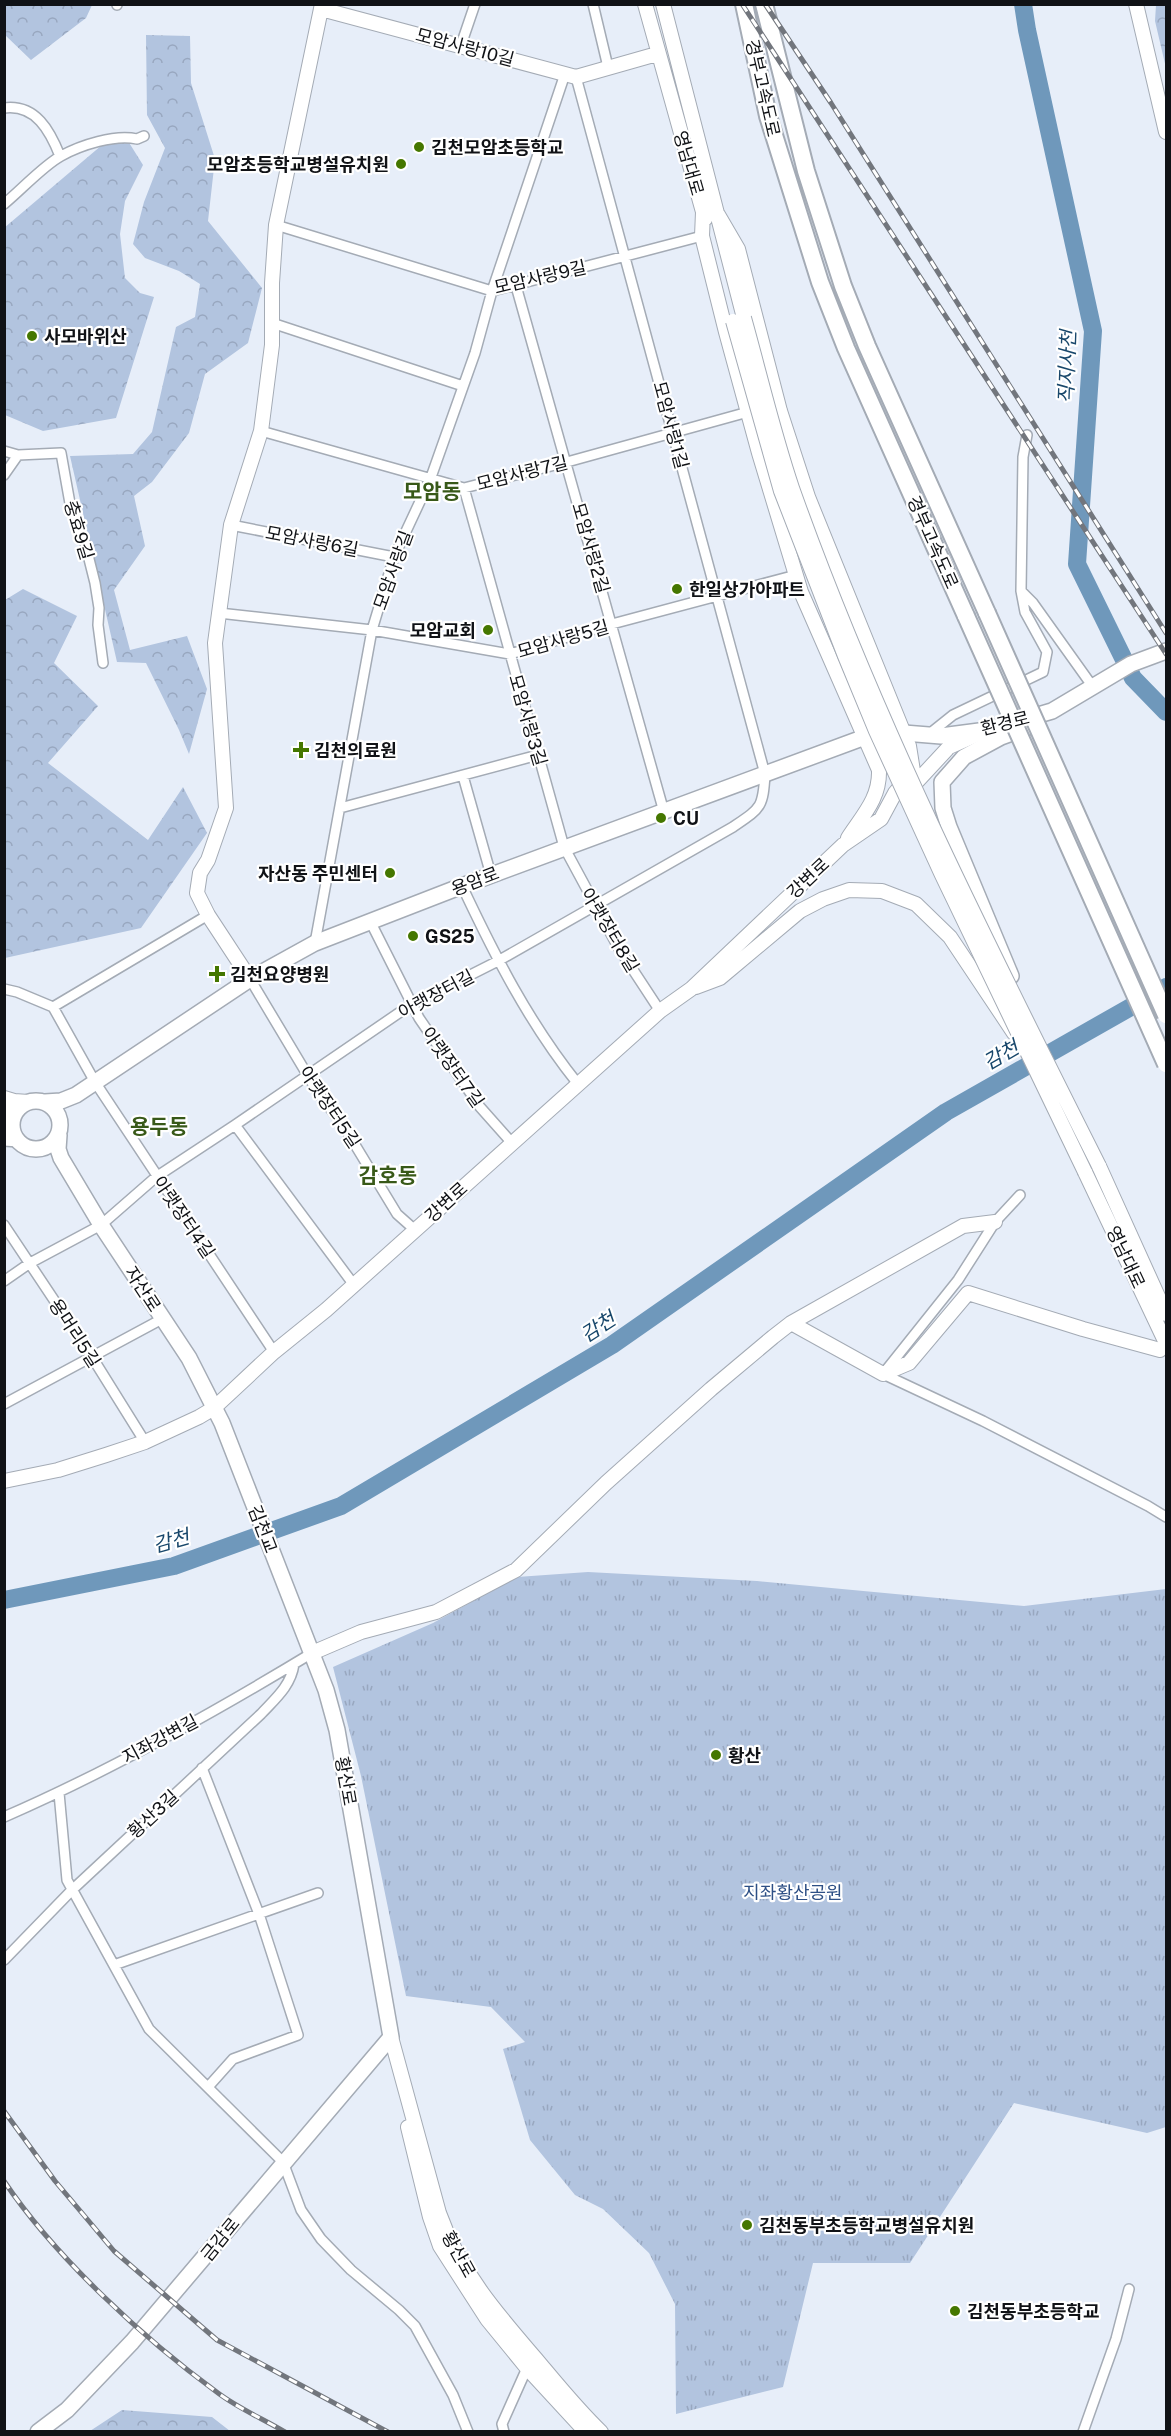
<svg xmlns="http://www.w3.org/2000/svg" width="1171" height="2436" viewBox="0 0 1171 2436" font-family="'Public Sans','Noto Sans KR',sans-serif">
	<defs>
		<pattern id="forest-crowns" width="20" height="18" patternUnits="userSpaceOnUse" patternTransform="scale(1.5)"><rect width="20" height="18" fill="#b2c4df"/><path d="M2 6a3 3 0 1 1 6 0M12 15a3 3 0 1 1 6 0" fill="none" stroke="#98a7bf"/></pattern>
		<pattern id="park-tufts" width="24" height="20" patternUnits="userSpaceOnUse" patternTransform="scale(1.5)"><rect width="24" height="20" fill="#b2c4df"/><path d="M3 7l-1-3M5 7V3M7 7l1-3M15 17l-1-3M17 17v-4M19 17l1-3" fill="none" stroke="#98a7bf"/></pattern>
	</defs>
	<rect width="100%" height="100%" fill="#e7eef9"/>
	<path fill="url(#forest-crowns)" d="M4,5l1,-1 87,1 -6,13 -55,42 -26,-25z
		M1156,5h10v63l-11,-47z
		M146,35l44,1 1,47 24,76 -7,62 54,67 -14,55 -43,31 -16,59 -37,49 -18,14 11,50 -31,44 16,60 57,-14 20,53 -18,65 -10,-24 -33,-67 -29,-1 -47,-206 63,-2 19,-22 24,-105 19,-10 5,-33 -21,-13 -34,-13 -12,-14 11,-42 21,-54 -18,-33z
		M128,141l15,24 -18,36 -5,33 5,44 15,15 14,4 -38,121 -73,13 -38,-16 -1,-187 98,-83z
		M23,589l54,27 -23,47 44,43 -50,57 100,77 35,-53 24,46 -66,95 -136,30v-358z
		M122,2410l90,7 18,14h-140z"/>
	<path fill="url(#park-tufts)" d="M588,1572l169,9 267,25 142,-17v538l-19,6 -133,-30 -104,160h-97l-30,124 -107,27 -1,-110 -26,-51 -46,-44 -28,-14 -45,-55 -27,-91 22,-7 -34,-35 -85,-11 -45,-220 -28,-109 100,-44 84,-46z"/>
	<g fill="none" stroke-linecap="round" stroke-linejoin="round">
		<path stroke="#6f98bb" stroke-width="18" d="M1023,4l4,26 66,301 -16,233 56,114 33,34
			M4,1600l170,-34 167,-60 271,-161 334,-233 220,-125"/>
		<g stroke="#a4abb5" stroke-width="12">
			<path id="street" d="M117,4v1
				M593,4l15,63
				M461,45l14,-41
				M4,108c32,-4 46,23 56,48
				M4,204c16,-13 40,-39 57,-48 20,-11 54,-22 76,-17l7,-3
				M276,225l216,66 210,-55
				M516,286l148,526
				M272,323l191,63
				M261,431l203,57 103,-26 181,-50
				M4,451l14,4 43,-2 10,56 14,34 10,40 4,25 -1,17 5,38
				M4,475l14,-20
				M464,488l100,359 54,100 42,64
				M231,525l163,32
				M1021,591l12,12 60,84
				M219,613l153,17 138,24 102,-30 184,-49
				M928,735l25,-20 90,-43 4,-20 -22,-40 -4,-21 2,-134 4,-22
				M463,776l28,99
				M340,808l198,-53
				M462,886c33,70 67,137 116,198
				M370,921l49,97 61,89 32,36
				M315,943l57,-313 22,-73 36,-77 45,-127 17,-62 73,-217
				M250,979l67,112 26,34 54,89 18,16
				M4,989l13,3 36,15 42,75 179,270
				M53,1007l155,-92
				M235,1125l119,160
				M4,1139l8,-11
				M4,1141l15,1
				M1020,1195l-25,27 -37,58 -75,94 100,47 165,85 18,11
				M4,1225l88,132 53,85
				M4,1281l26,-18 71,-38 55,-48 79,-52 174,-119 89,-45 235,-134c28,-19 30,-19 32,-53l-189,-697
				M4,1404l158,-85
				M202,1768l57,146 39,121 -65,24 -25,28
				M59,1793l8,87 82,149 134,133 18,48 20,29 30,31 48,40 16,16 38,69 15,37
				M4,1817c106,-46 209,-104 308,-164
				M4,1960l68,-70 189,-176c14,-15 30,-28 33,-50
				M114,1965l204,-72
				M504,2432l-2,-8 25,-56
				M1083,2432l33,-93 13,-50"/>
		</g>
		<g stroke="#a4abb5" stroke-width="16">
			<path id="secondary" d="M645,4l60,215
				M663,4l81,314
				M1136,4l30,128
				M321,9l255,68 81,-23
				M703,212l-1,24 24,96 33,121 42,139 78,178c1,28 -16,45 -31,68
				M910,789l39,-42 29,-13
				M250,979l-42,-64 -11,-22 3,-20 8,-13 18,-52 -11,-165 16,-118 30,-94 11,-86v-62l4,-58 46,-221
				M696,987l24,-9 80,-67 23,-12 26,-9 33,1 34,13 34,33 64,96
				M4,1098l10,3 15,1
				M4,1103l8,16
				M1099,1166l67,148
				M1085,1172l81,171
				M791,1323l92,51 26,-11 59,-70 115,36 77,21
				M4,1481l54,-11 48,-15 39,-13 54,-25 15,-9 60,-56 52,-42 334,-299 31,-22 152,-144 38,-26 14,-26 18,-22 -4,-25 -101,-249 -28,-86 -42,-162 -21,-36
				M312,1653l49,-21 75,-20 80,-42 90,-87 105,-94 62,-52 18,-14 172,-97 32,-4
				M391,2037l48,176c20,57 58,101 97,146 21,25 41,50 65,73
				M408,2127l22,90 10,29 47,73 40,49 59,64"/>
		</g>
		<g stroke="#a4abb5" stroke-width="18">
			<path id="primary" d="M1011,976l-62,-149 -6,-19 -1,-26 22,-25 37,-20 25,-9
				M12 1125a24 24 0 1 1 48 0a24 24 0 1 1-48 0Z
				M45,1102l16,-1 15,-6 174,-116 65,-36 147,-57 403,-149 39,-4 37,3 46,-6 65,-19 79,-47 35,-13
				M38,2432l29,-22 65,-68 259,-305 -54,-307 -11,-40 -104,-267 -33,-65 -88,-133 -40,-67 -3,-9 1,-14"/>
		</g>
		<g stroke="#a4abb5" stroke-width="20">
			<path id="highway" d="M744,4l24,112 52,166 26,66 120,268
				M764,4l42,167 37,115 24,60 120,267"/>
		</g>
		<use href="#street" stroke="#fff" stroke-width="9"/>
		<use href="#secondary" stroke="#fff" stroke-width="14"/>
		<use href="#primary" stroke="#fff" stroke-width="15"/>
		<use href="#highway" stroke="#fff" stroke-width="16"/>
		<g stroke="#72767d" stroke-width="5">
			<path id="rail" d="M742,4l424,650
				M765,4l66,99 335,530
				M4,2111l51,70 59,70 103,89 171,92
				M4,2181c51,76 140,158 214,212 20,15 45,26 67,39"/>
		</g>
		<use href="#rail" stroke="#fff" stroke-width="3" stroke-dasharray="9" stroke-linecap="butt"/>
		<g stroke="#a4abb5" stroke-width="16" stroke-linecap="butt">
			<path id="secondary-bridge" d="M744,318c16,57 29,114 48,170 83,234 196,457 307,678
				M733,321l48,170 64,165 31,75 66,144 143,297"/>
		</g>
		<g stroke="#a4abb5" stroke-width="20" stroke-linecap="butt">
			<path id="highway-bridge" d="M987,613l179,402
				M966,616l200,448"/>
		</g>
		<use href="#secondary-bridge" stroke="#fff" stroke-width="14"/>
		<use href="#highway-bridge" stroke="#fff" stroke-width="16"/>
	</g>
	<g fill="#457700" stroke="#fff" stroke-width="2">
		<circle cx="419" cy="147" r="6"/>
		<circle cx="401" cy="164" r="6"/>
		<circle cx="32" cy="336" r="6"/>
		<circle cx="677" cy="589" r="6"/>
		<circle cx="488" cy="630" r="6"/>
		<path d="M298 741h6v6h6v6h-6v6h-6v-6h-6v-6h6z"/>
		<circle cx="661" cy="818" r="6"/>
		<circle cx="390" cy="873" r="6"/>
		<circle cx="413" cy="936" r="6"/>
		<path d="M214 965h6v6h6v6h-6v6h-6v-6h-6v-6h6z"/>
		<circle cx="716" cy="1755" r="6"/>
		<circle cx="747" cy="2225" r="6"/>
		<circle cx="955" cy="2311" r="6"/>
	</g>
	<g text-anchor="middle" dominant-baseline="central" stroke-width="4.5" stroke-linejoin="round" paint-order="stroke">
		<g font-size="18" fill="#101216" stroke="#fff">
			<text transform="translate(465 47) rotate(15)">모암사랑10길</text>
			<text transform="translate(763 88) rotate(77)">경부고속도로</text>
			<text transform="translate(689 163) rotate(74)">영남대로</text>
			<text transform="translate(540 277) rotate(-13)">모암사랑9길</text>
			<text transform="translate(671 425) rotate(75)">모암사랑1길</text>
			<text transform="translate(522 473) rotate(-14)">모암사랑7길</text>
			<text transform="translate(79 530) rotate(73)">충효9길</text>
			<text transform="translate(312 541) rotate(11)">모암사랑6길</text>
			<text transform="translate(933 542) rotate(66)">경부고속도로</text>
			<text transform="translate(591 548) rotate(74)">모암사랑2길</text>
			<text transform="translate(393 570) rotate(-70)">모암사랑길</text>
			<text transform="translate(563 639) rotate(-16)">모암사랑5길</text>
			<text transform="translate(528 720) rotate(74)">모암사랑3길</text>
			<text transform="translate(1005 723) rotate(-14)">환경로</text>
			<text transform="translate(808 878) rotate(-43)">강변로</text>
			<text transform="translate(475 881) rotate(-21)">용암로</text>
			<text transform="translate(610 930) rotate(59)">아랫장터8길</text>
			<text transform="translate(436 994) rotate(-28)">아랫장터길</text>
			<text transform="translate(453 1067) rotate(55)">아랫장터7길</text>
			<text transform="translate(330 1107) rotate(56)">아랫장터5길</text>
			<text transform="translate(446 1202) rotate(-42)">강변로</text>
			<text transform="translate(184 1217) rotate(56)">아랫장터4길</text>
			<text transform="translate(1126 1257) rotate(65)">영남대로</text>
			<text transform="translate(143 1289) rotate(57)">자산로</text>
			<text transform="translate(75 1333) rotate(57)">용머리5길</text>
			<text transform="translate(263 1529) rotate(69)">김천교</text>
			<text transform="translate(160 1739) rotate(-28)">지좌강변길</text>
			<text transform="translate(346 1781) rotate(80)">황산로</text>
			<text transform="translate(153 1814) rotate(-43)">황산3길</text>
			<text transform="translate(220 2239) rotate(-51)">금감로</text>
			<text transform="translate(459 2254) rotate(61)">황산로</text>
		</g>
		<g font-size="18" font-weight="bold" fill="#101216" stroke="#fff" text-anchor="start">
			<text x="431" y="147">김천모암초등학교</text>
			<text x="389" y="164" text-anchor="end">모암초등학교병설유치원</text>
			<text x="44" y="336">사모바위산</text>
			<text x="689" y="589">한일상가아파트</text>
			<text x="476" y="630" text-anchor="end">모암교회</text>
			<text x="314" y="750">김천의료원</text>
			<text x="673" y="818">CU</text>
			<text x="378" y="873" text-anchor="end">자산동 주민센터</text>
			<text x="425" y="936">GS25</text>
			<text x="230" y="974">김천요양병원</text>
			<text x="728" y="1755">황산</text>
			<text x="759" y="2225">김천동부초등학교병설유치원</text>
			<text x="967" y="2311">김천동부초등학교</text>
		</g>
		<g font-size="18" fill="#2d4f85" stroke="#fff">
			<text x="793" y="1892">지좌황산공원</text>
		</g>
		<g font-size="20" font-style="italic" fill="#18476b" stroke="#fff">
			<text transform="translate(1067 367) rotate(-88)">직지사천</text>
			<text transform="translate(1001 1055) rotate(-30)">감천</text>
			<text transform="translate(598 1327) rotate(-33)">감천</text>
			<text transform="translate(171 1541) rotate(-16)">감천</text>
		</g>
		<g font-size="21" font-weight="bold" fill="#385918" stroke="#fff">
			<text x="432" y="491">모암동</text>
			<text x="159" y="1126">용두동</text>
			<text x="388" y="1175">감호동</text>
		</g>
	</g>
	<rect width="1171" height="2436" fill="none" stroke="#101216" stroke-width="12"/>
</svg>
